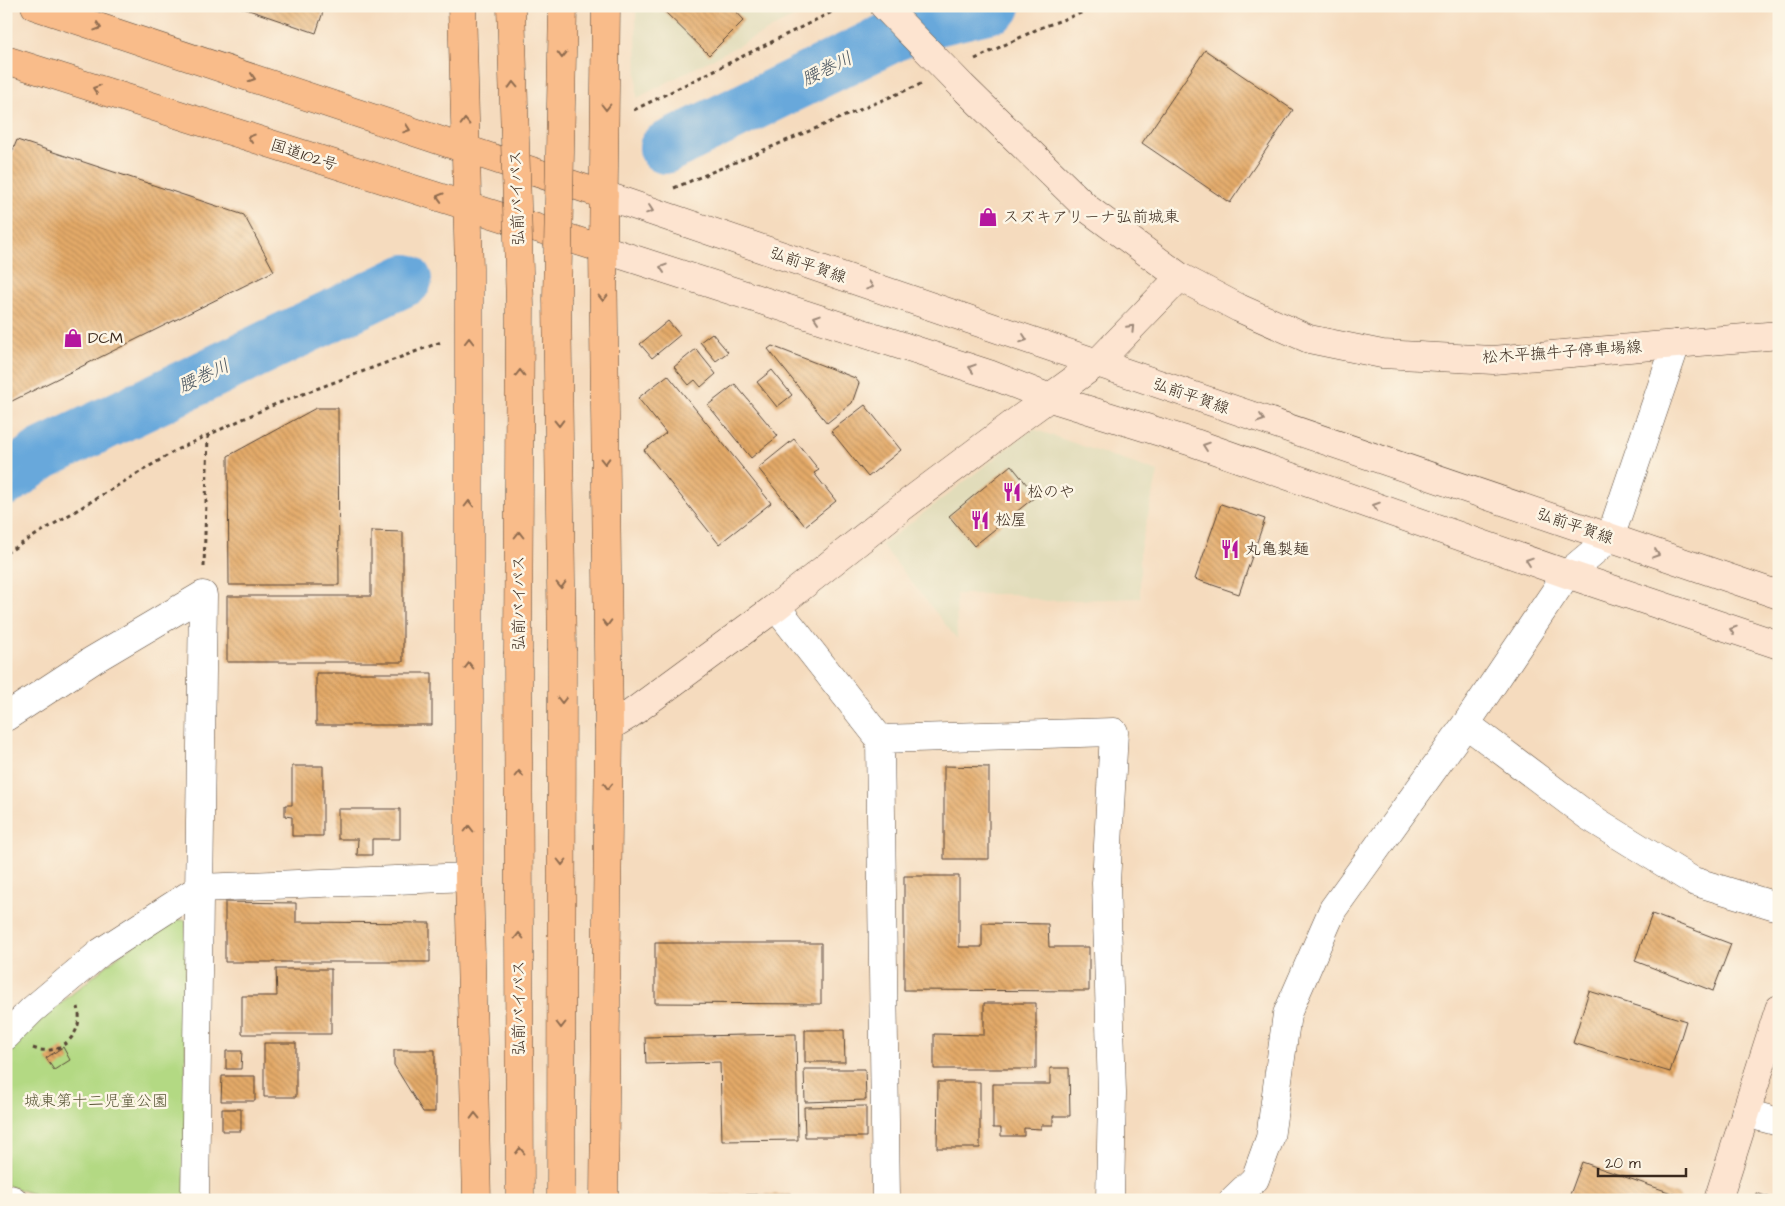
<svg xmlns="http://www.w3.org/2000/svg" width="1785" height="1206" viewBox="0 0 1785 1206" font-family="'Architects Daughter','Klee One',sans-serif">
	<defs>
		<pattern id="building-back-hatch" width="6" height="6" patternUnits="userSpaceOnUse" patternTransform="scale(1.25)"><rect width="6" height="6" fill="#e4aa69"/><path d="M-1 5l2 2M0 0l6 6M5-1l2 2" fill="none" stroke="#ba8b56"/></pattern>
	</defs>
	<rect width="100%" height="100%" fill="#fcf5e5"/>
	<filter id="ink" filterUnits="userSpaceOnUse"><feTurbulence type="fractalNoise" baseFrequency=".02" numOctaves="2"/><feDisplacementMap in="SourceGraphic" scale="10" xChannelSelector="R" yChannelSelector="G"/><feConvolveMatrix kernelMatrix="1 2 1 2 8 2 1 2 1" color-interpolation-filters="sRGB"/></filter>
	<filter id="wash" filterUnits="userSpaceOnUse"><feTurbulence type="fractalNoise" baseFrequency=".0096" numOctaves="4" result="noise"/><feDisplacementMap in="SourceGraphic" scale="20" xChannelSelector="R" yChannelSelector="G"/><feGaussianBlur stdDeviation="1.12" result="paint"/><feColorMatrix in="noise" values="0 0 0 0 0 0 0 0 0 0 0 0 0 0 0 0 0 1.4 0 .05"/><feComposite in="paint" operator="in"/></filter>
	<g filter="url(#wash)">
		<rect width="100%" height="100%" fill="#f5dbbe"/>
		<path fill="#e1dcba" d="M636,6h179l-178,92z
			M1033,429l125,43 -18,77v49l-95,3 -31,-7h-58l1,45 -75,-94z"/>
		<path fill="#b3d983" stroke="#778250" d="M172,920h14l-1,280h-134l-45,-15v-134l15,-15 101,-83z"/>
		<g fill="none" stroke-linecap="round" stroke-linejoin="round">
			<path stroke="#68a8db" stroke-width="52" d="M665,148l251,-123 79,-19
				M6,480l36,-26 364,-174"/>
		</g>
		<g id="blocks">
			<path fill="url(#building-back-hatch)" d="M237,6h88l-9,27z
				M659,6h72l13,14 -35,35z
				M1205,50l88,60 -63,93 -88,-60z
				M17,140l227,75 30,56 -268,133v-169l4,-9 -4,-1v-58z
				M668,321l12,14 -28,23 -12,-14z
				M712,333l16,19 -12,9 -16,-19z
				M772,346l83,32 4,5 -7,20 -25,20 -59,-74z
				M696,349l20,25 -15,13 -6,-7 -6,5 -15,-18z
				M772,370l20,25 -15,12 -20,-25z
				M668,375l103,128 -52,41 -75,-94 22,-17 -28,-35z
				M735,384l43,52 -27,22 -43,-53z
				M865,405l36,45 -33,27 -37,-46z
				M316,408h22l1,177h-110l-1,-129z
				M794,439l25,31 -5,3 22,28 -31,25 -47,-58z
				M1011,465l25,31 -62,50 -25,-30z
				M1221,504l44,15 -26,75 -44,-15z
				M371,531l32,1v130h-176v-66h144z
				M316,673h116v52h-116z
				M292,766h31v70h-31v-19l-7,-1v-11h7z
				M944,766l45,1v92h-45z
				M338,809h62v30h-28v16h-15l1,-16h-20z
				M904,876h55v71h23v-24l66,1 1,23h40v44l-185,-1z
				M225,902l71,1v19l134,1v39h-205z
				M1652,914l79,30 -18,47 -78,-30z
				M655,943h166v61l-166,-1z
				M276,969h55v65h-89v-38h35z
				M1589,991l97,30 -16,51 -97,-29z
				M984,1003h52v66h-102v-35l50,1z
				M805,1030h39l1,32h-40z
				M796,1034l2,106 -76,1 -2,-79 -74,2 -1,-27z
				M264,1043h32v54h-32z
				M63,1047l7,13 -16,10 -8,-12z
				M394,1050h41v62h-12l-29,-47z
				M226,1051h16l-1,18h-15z
				M1050,1068h19l1,48h-17v9h-12v4l-17,-1v8h-23v-8h-8v-44h57z
				M804,1069h61l1,31 -61,2z
				M222,1076h33v25h-34z
				M938,1082h42v66h-43z
				M866,1106v31h-61l-1,-30z
				M222,1109h19v22h-19z
				M1582,1162l98,34 -1,4h-111z
				M1756,1193l19,6v1h-22z
				M791,1194v6h-82v-5z"/>
		</g>
	</g>
	<g filter="url(#ink)">
		<use href="#blocks" fill-opacity="0" stroke="#574536" stroke-width="1"/>
		<g fill="none" stroke-linecap="round" stroke-linejoin="round">
			<g stroke="#574536" stroke-width="29">
				<path id="street" d="M776,607l104,132 6,461
					M6,717l87,-57 110,-65 -8,605
					M1466,724l122,92 105,65 86,26
					M880,739l234,-7 -8,151 6,210 -2,107
					M6,1036l26,-26 69,-58 99,-64 269,-11
					M1745,1113l34,9
					M6,1198l7,2
					M1233,1200l22,-21 15,-41 17,-124 46,-105 133,-185 101,-150 43,-36 66,-194"/>
			</g>
			<g stroke="#574536" stroke-width="29">
				<path id="secondary" d="M884,6l78,80 126,123 92,68 59,31 70,31 73,15 111,6 286,-25
					M604,195l1175,400
					M603,249l386,125 61,24 145,45 372,131 212,71
					M609,727l20,-12 147,-108 121,-96 124,-93 76,-55 83,-86
					M1718,1200l61,-191"/>
			</g>
			<g stroke="#574536" stroke-width="29">
				<path id="highway" d="M35,6l569,189
					M462,6l7,263v608l8,323
					M6,60l597,189
					M518,654l2,546
					M561,1200l1,-549
					M604,1200l5,-473 -6,-478 3,-243"/>
			</g>
			<path stroke="#574536" stroke-width="3" stroke-dasharray="4 4" stroke-linecap="butt" d="M975,59l65,-31 60,-22
				M634,110l210,-104
				M674,188l247,-104
				M6,553l172,-104 93,-43 170,-64
				M204,567l4,-131
				M33,1048c26,10 52,-14 45,-41"/>
			<use href="#street" stroke="#fff" stroke-width="28"/>
			<use href="#secondary" stroke="#fde4d0" stroke-width="28"/>
			<use href="#highway" stroke="#f9bc8a" stroke-width="28"/>
			<g stroke="#574536" stroke-width="29" stroke-linecap="butt">
				<path id="highway-bridge" d="M511,6l9,299 -2,349
					M562,651l-5,-352 6,-293"/>
			</g>
			<use href="#highway-bridge" stroke="#f9bc8a" stroke-width="28"/>
		</g>
		<defs><path id="oneway-chevron" d="M-2-3.5L2.5 0L-2 3.5" fill="none" stroke-width="1.6" stroke-linecap="round" stroke-linejoin="round" transform="scale(1.25)"/></defs>
		<g stroke="#906c4f">
			<use href="#oneway-chevron" transform="translate(98 27) rotate(18)"/>
			<use href="#oneway-chevron" transform="translate(562 55) rotate(91)"/>
			<use href="#oneway-chevron" transform="translate(252 78) rotate(18)"/>
			<use href="#oneway-chevron" transform="translate(513 85) rotate(-92)"/>
			<use href="#oneway-chevron" transform="translate(96 89) rotate(-162)"/>
			<use href="#oneway-chevron" transform="translate(606 107) rotate(90)"/>
			<use href="#oneway-chevron" transform="translate(465 122) rotate(-91)"/>
			<use href="#oneway-chevron" transform="translate(407 129) rotate(19)"/>
			<use href="#oneway-chevron" transform="translate(251 138) rotate(-162)"/>
			<use href="#oneway-chevron" transform="translate(440 197) rotate(-164)"/>
			<use href="#oneway-chevron" transform="translate(603 298) rotate(90)"/>
			<use href="#oneway-chevron" transform="translate(469 341) rotate(-90)"/>
			<use href="#oneway-chevron" transform="translate(520 373) rotate(-90)"/>
			<use href="#oneway-chevron" transform="translate(559 423) rotate(89)"/>
			<use href="#oneway-chevron" transform="translate(605 461) rotate(89)"/>
			<use href="#oneway-chevron" transform="translate(469 504) rotate(-90)"/>
			<use href="#oneway-chevron" transform="translate(519 535) rotate(-90)"/>
			<use href="#oneway-chevron" transform="translate(561 585) rotate(89)"/>
			<use href="#oneway-chevron" transform="translate(607 623) rotate(89)"/>
			<use href="#oneway-chevron" transform="translate(469 666) rotate(-90)"/>
			<use href="#oneway-chevron" transform="translate(562 700) rotate(90)"/>
			<use href="#oneway-chevron" transform="translate(519 774) rotate(-90)"/>
			<use href="#oneway-chevron" transform="translate(608 786) rotate(91)"/>
			<use href="#oneway-chevron" transform="translate(469 829) rotate(-90)"/>
			<use href="#oneway-chevron" transform="translate(562 862) rotate(90)"/>
			<use href="#oneway-chevron" transform="translate(519 936) rotate(-90)"/>
			<use href="#oneway-chevron" transform="translate(561 1025) rotate(90)"/>
			<use href="#oneway-chevron" transform="translate(475 1116) rotate(-91)"/>
			<use href="#oneway-chevron" transform="translate(520 1151) rotate(-90)"/>
		</g>
		<g stroke="#9c8777">
			<use href="#oneway-chevron" transform="translate(650 210) rotate(19)"/>
			<use href="#oneway-chevron" transform="translate(663 268) rotate(-162)"/>
			<use href="#oneway-chevron" transform="translate(870 286) rotate(19)"/>
			<use href="#oneway-chevron" transform="translate(817 318) rotate(-162)"/>
			<use href="#oneway-chevron" transform="translate(1131 328) rotate(-46)"/>
			<use href="#oneway-chevron" transform="translate(1024 339) rotate(19)"/>
			<use href="#oneway-chevron" transform="translate(972 368) rotate(-162)"/>
			<use href="#oneway-chevron" transform="translate(1261 419) rotate(19)"/>
			<use href="#oneway-chevron" transform="translate(1206 446) rotate(-161)"/>
			<use href="#oneway-chevron" transform="translate(1376 506) rotate(-161)"/>
			<use href="#oneway-chevron" transform="translate(1656 554) rotate(19)"/>
			<use href="#oneway-chevron" transform="translate(1529 561) rotate(-161)"/>
			<use href="#oneway-chevron" transform="translate(1733 630) rotate(-161)"/>
		</g>
	</g>
	<defs>
		<g id="shop-bare" transform="scale(1.5)"><path d="M-5-2.5h2.3a2.7 3.5 0 0 1 5.4 0H5L5.5 6h-11ZM-1.5-2.5h3a1.5 2.3 0 0 0-3 0Z" fill="#b5179e" stroke="#fcf5e5" stroke-width="2.5" paint-order="stroke"/></g>
		<g id="restaurant-bare" transform="scale(1.5)"><path d="M-5-6h1v4h1v-4h1v4h1v-4h1v5L-1.5 .5V6h-2V.5L-5-1ZM5-6V6H3V1.5H1.5Q1.5-4 5-6Z" fill="#b5179e" stroke="#fcf5e5" stroke-width="2.5" paint-order="stroke"/></g>
	</defs>
	<g fill-rule="evenodd">
		<use href="#shop-bare" x="988" y="217"/>
		<use href="#shop-bare" x="73" y="338"/>
		<use href="#restaurant-bare" x="1012" y="492"/>
		<use href="#restaurant-bare" x="980" y="520"/>
		<use href="#restaurant-bare" x="1230" y="549"/>
	</g>
	<g text-anchor="middle" dominant-baseline="central" stroke-width="5" stroke-linejoin="round" paint-order="stroke">
		<g font-size="16" fill="#3b2a1e" stroke="#fcf5e5">
			<text transform="translate(304 155) rotate(18)">国道102号</text>
			<text transform="translate(517 198) rotate(-92)">弘前バイパス</text>
			<text transform="translate(808 265) rotate(19)">弘前平賀線</text>
			<text transform="translate(1562 352) rotate(-4)">松木平撫牛子停車場線</text>
			<text transform="translate(1191 396) rotate(19)">弘前平賀線</text>
			<text transform="translate(1575 526) rotate(19)">弘前平賀線</text>
			<text transform="translate(519 603) rotate(-90)">弘前バイパス</text>
			<text transform="translate(519 1008) rotate(-90)">弘前バイパス</text>
		</g>
		<g font-size="16" fill="#3b2a1e" stroke="#fcf5e5" text-anchor="start">
			<text x="1003" y="217">スズキアリーナ弘前城東</text>
			<text x="88" y="338">DCM</text>
			<text x="1027" y="492">松のや</text>
			<text x="995" y="520">松屋</text>
			<text x="1245" y="549">丸亀製麺</text>
		</g>
		<g font-size="16" fill="#595637" stroke="#fcf5e5">
			<text x="96" y="1101">城東第十二児童公園</text>
		</g>
		<g font-size="18" font-style="italic" fill="#4b5660" stroke="#fcf5e5">
			<text transform="translate(827 69) rotate(-26)">腰巻川</text>
			<text transform="translate(204 376) rotate(-25)">腰巻川</text>
		</g>
	</g>
	<rect width="1785" height="1206" fill="none" stroke="#fcf5e5" stroke-width="25"/>
	<path d="M1598 1168v8h88v-8" fill="none" stroke="#3b2a1e" stroke-width="2.5"/>
	<text x="1605" y="1168" font-size="15" fill="#3b2a1e" stroke="#fcf5e5" stroke-width="4" paint-order="stroke">20 m</text>
</svg>
